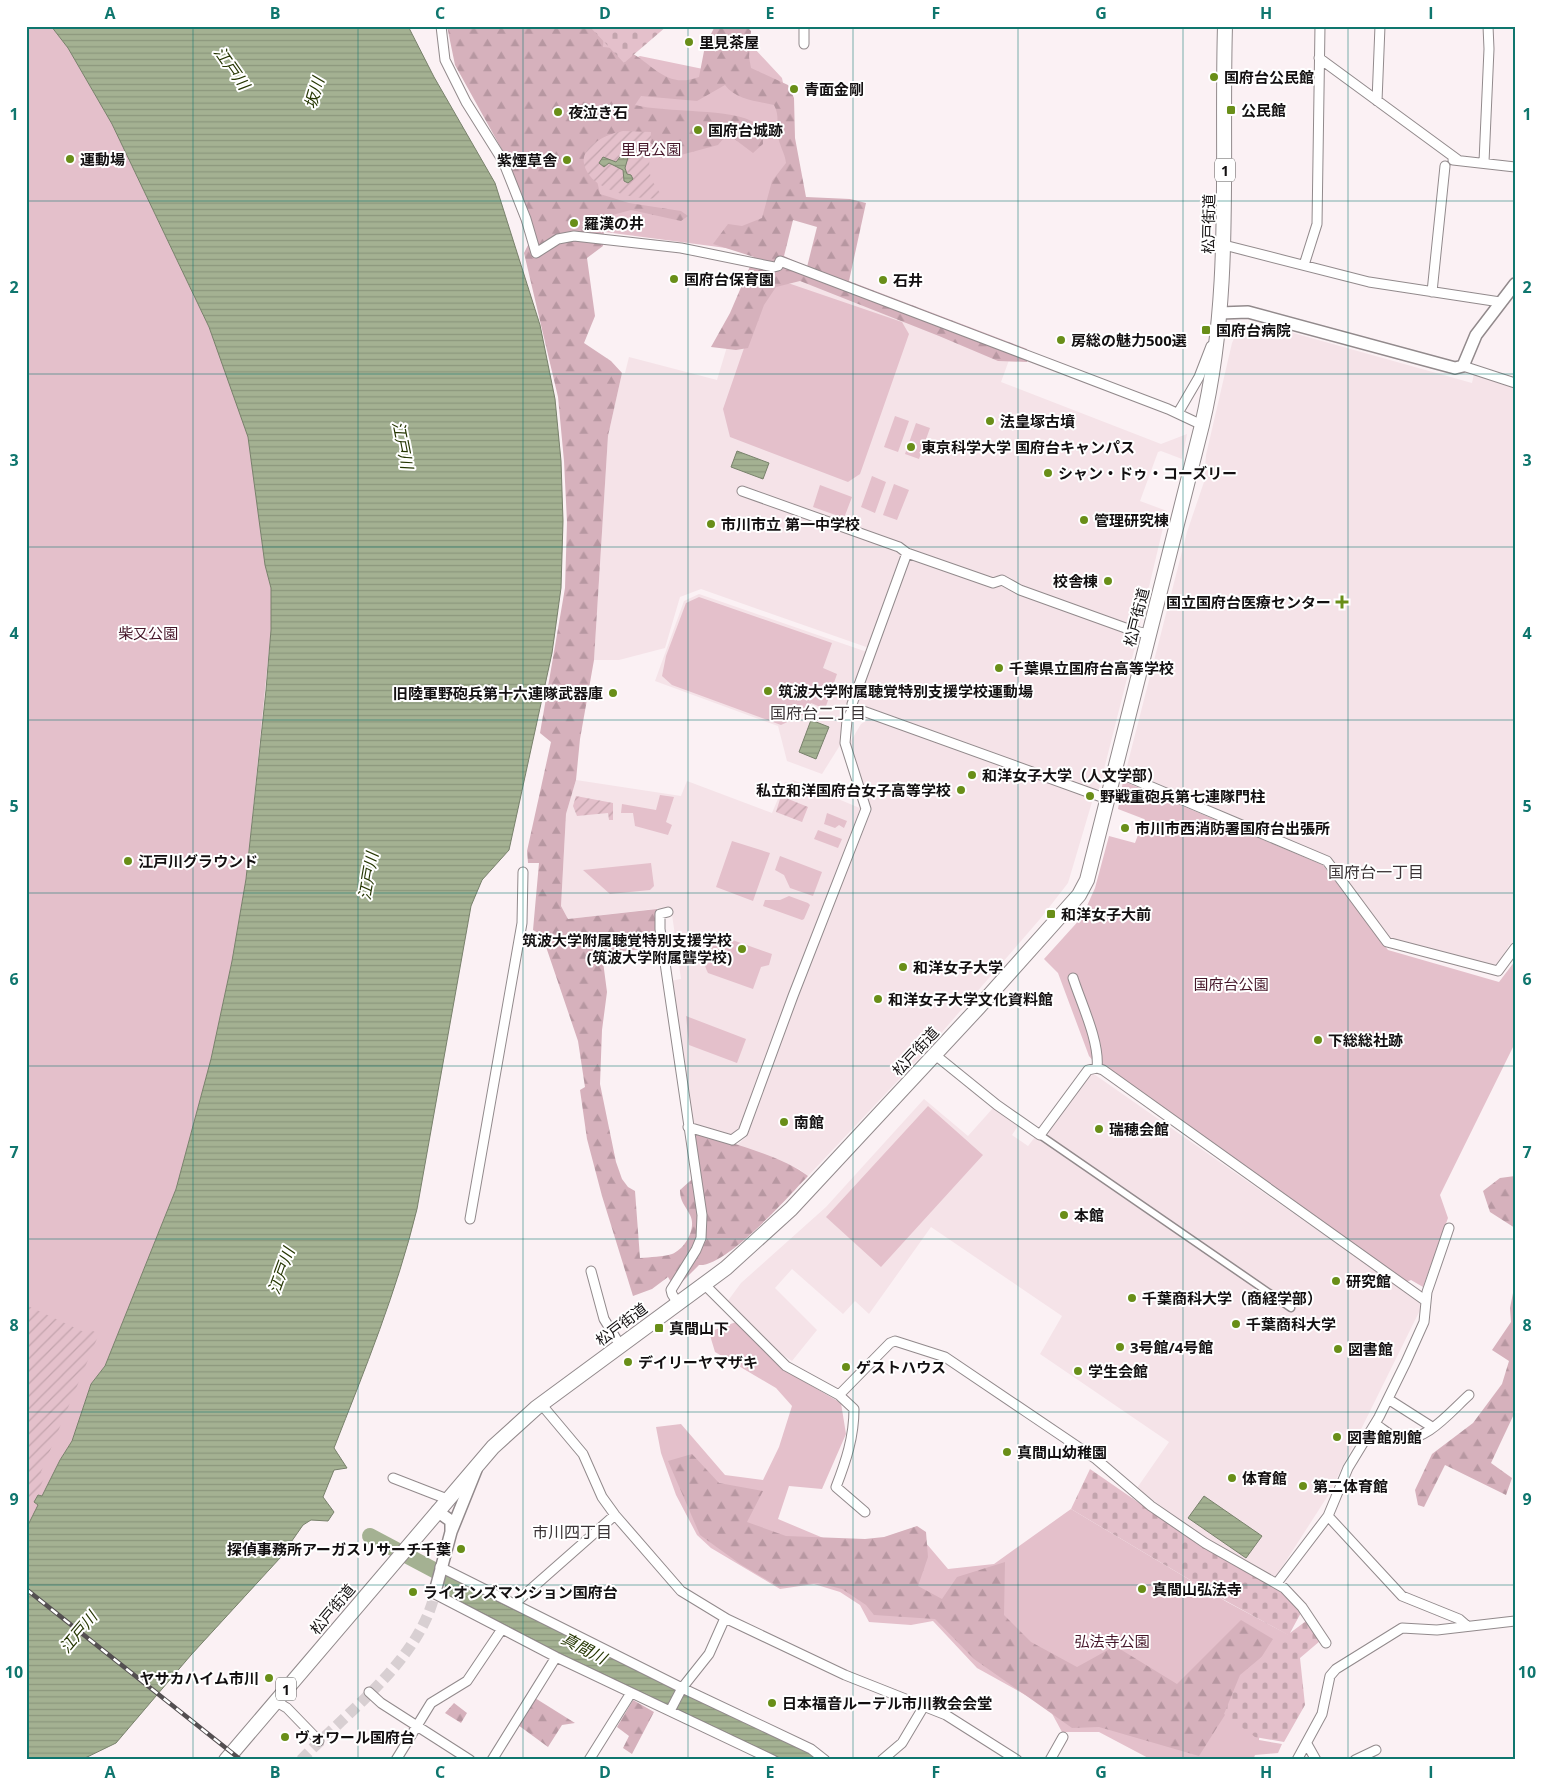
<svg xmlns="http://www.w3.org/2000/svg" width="1541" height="1786" viewBox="0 0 1541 1786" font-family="'Open Sans','Noto Sans JP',sans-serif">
	<defs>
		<pattern id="forest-firs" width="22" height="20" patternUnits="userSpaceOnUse" patternTransform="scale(1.25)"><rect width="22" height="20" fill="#d6b1bc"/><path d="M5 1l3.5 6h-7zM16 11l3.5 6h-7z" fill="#b797a1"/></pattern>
		<pattern id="cemetery-stones" width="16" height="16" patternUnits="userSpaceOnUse" patternTransform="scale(1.25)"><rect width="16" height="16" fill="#e4c0cb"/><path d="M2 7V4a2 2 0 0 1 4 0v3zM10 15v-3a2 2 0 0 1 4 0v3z" fill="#c3a4ad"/></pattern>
		<pattern id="garden-furrows" width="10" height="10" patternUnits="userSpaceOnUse" patternTransform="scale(1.25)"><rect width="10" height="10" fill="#e4c0cb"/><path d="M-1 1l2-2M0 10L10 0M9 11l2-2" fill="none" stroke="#c3a4ad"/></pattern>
		<pattern id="water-rules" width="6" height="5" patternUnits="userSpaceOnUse" patternTransform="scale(1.25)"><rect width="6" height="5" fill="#a4b192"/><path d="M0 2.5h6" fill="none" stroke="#8c977d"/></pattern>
	</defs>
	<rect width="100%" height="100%" fill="#fbf1f4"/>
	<path fill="#f5e3e8" d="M781,274l231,78 -11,30 160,62 26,-10 -5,25 -21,-8 -3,1 -18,49 27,10 -28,118 -118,-42 -10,-9 -8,-3 -16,3 -243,-92 -3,10 159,56 1,6 -32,90 -168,-59 -21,8 -15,51 -46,12h-25l14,-224 14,-63h3l4,-16 88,23 30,-100z
		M1248,325l20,1 204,57 2,-9 41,12v557l-6,2 -14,25 -108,-31 -57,-82 -204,-87 61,-238 17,-50 2,-27 26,-112 5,-11z
		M909,556l86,31 8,-2 135,50 -39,154 -4,1 -238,-87z
		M699,594l168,58 -23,62 -3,15 1,13 -20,32 -35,-13 -9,-35 -123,-45 29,-80z
		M872,717l212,78 8,7 -24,81 -28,36 -117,135 -115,122 -9,-7 -62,-24 9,-8 51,-140 72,-187 -20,-66 12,-20z
		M576,780l105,16 6,-15 85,32 13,-31 4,1 4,-3 69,29 -122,322 -10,4 -39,-12 -21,-142 11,-2 -10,-72 -103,12 -7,-13 5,-92z
		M1091,1072l332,232 -94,190 -54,84 -73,-41 -65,-49 32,-46 -129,-88 22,-38 -131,-89 -62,87 -14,-13 -12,13 -51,-45 -17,19 42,42 -25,31 -14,-9 -51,-50 14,-19 85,-76 98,-108 44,37 25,-28 25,18 -6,9 16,11 7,-9 13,8 4,-6 -4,-4 1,-6z"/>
	<path fill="#e4c0cb" d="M26,26h25l17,22 44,76 97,203 30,80 9,30 17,128 6,23v42l-25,249 -14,82 -21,98 -35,130 -71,177 -14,18 -19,57 -12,19 -18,37 -3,-2v10l-13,24z
		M592,26l32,37 16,-7 63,13 39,-34 40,43 9,43v16l-19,117 -205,-27z
		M785,282l117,40 7,12 -49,140 -12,8 -118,-45 -7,-28 40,-116z
		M895,416l14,5 -11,31 -14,-5z
		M916,423l14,5 -11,31 -14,-5z
		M872,476l14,6 -11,31 -14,-6z
		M894,484l15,6 -12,30 -14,-5z
		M820,485l32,12 -8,21 -31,-11z
		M699,597l133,46 -9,25 14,6 -12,35 -14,-6 -5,14 -4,-2 -21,10 -109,-40 -10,-9 4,-20 20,-53z
		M1123,781l200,84 65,85 111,32 16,-21v82l-75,152 8,23 -25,69 -12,-7 -5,2 -308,-215 -9,-11 -31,-83 -14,-14 38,-42 13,-29 14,-52 26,7 9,-24 -26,-10z
		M660,795l14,2 -8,25 6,3 -4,10 -33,-9 -2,-13h-12l1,-9 34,6z
		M827,813l20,8 -3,7 -5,-3 -4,3 -11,-4z
		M818,830l24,9 -4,9 -24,-9z
		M732,841l38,12 -17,48 -37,-14z
		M780,856l42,16 -9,24 -23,-8 -6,-13 -9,-5z
		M651,863l3,23 -4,4 -40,4 -27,-24z
		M789,896l19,7 2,2 -6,14 -2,1 -39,-14 2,-6h15z
		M718,938h9l45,16 -3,11 -8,2 -8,22 -45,-16c-8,-15 -4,-25 10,-35z
		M686,1016l60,23 -9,24 -48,-18z
		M928,1106l55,49 -102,112 -55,-50z
		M736,1322l45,46 60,35 5,31 -24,55 -33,-3 -11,33 50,21 57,7 35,-11 28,33 46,-5 77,-55 156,93 62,33 -25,38 -5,67 23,4 -4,9 -23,2 -2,5h-101l-53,-28h-37l-13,-24 -72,-40 -44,-47 -22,4 -42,-3 -9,-17 -20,-13 -26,-8 -34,5 -69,-41 -14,-13 -21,-40 -15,-42 -5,-26 25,-3 44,51 38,5 16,-33 13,-41 -16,-18 -61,-36 -6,-20z"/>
	<path fill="url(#forest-firs)" fill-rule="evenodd" d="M447,26h167l-10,8 -1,13c8,1 20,1 27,5 25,14 37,37 69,25l6,-31 10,-20h31l5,5 -2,26 2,11 37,17 6,13 1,40 11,59 44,2 16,4 -17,78 178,68v13l-29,-1 -59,-25 -139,-55 -24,6 -12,18 -16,43 -12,2 -25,-3 19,-34 24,-56 -41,-13 15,-20 14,2 20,-8 10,-37 14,-18c-1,-10 -7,-18 -8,-27 -2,-11 2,-20 -4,-31 -17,-4 -38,-5 -49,-20l-28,16 -56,-5 -6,9c30,8 99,3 120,18 7,5 8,13 8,21l-10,9 -20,-15h-9l-6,7 -41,11 -34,-16 -49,27 6,27 29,9 52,8 7,5 -7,5 -50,-11 -26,7 -2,29 -16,12 8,58 -11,27 27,18 11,12 -14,63 -14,224 -14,79 -4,41 -10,34 -5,92 7,13 89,-10 2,38 -57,7 5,38 -5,38 -2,54 16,78 6,17 6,8 7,4 5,67c10,-1 23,-1 32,-4 13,-5 25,-26 18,-39 -5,-10 -10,-13 -10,-25l20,-18 -6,-36 5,-3c32,10 83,23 109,43 -20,21 -82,91 -109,89l-24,24 -7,-12 -16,12 -19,7 -31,-100 -15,-57 -7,-49 5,-3 -7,-46 -36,-106 -9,-5 6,-67h-11l-1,-12 24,-109 -11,-9 25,-145 2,-66 -3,-61 -6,-64 -34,-144 5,-10 -13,-36 -15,-59 -46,-83zM793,220l24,7 -10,40 -23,-11z
		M1515,1176v52l-25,-16 -7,-21 17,-13z
		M1515,1283v129l-24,51 21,15 -6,17 -61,-30 -21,42 -6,-2 -3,-15 17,-36 41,-31 29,-39 7,-23 -17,-11 19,-28 -1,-14z
		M692,1454l27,29 44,8 -16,31 39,14 79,3 19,-2 33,-11 9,6 2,25 -10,29 24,13 15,-22 48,-15 -1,53 27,27 46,25 38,-21 62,38 64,-64 32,19 -74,117 -100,-29 -27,1 -98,-69 -39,-40 -61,-4 -8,-10 -24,-16 -24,-6 -39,4 -39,-23 -40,-29 -32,-74z
		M535,1698l40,25 -13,2 -14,22 -30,-22z
		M633,1700l21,12 -22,42 -9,-6 6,-12 -12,-9z
		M454,1703l13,10 -6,10 -16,-10z"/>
	<path fill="url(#cemetery-stones)" d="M593,26h74l-43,37 -33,-35z
		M1090,1469l97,67 85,49 31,24 -13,24 16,-12 14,20 -20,17 5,47 -21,37 -29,-5 -31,-23 16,-39 48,-40 -71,-39 -146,-87z"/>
	<path fill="url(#garden-furrows)" d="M623,131l28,1 -2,36 2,11 9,14 -2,5c-18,3 -57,-7 -68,-22 -20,-25 12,-41 33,-45z
		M576,796l37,7v17h-4l-1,-7 -31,3 -4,-10z
		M781,796l27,11 -6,15 -26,-10z
		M26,1305l58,27 3,-4 12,6 -58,138 4,4 -12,27 -7,1z"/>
	<path fill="url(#water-rules)" stroke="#78816b" d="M51,26h357l26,51 61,106 45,142 15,74 6,62 2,60 -2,67 -9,65 -43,197 -27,30 -11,26 -54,303c-20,82 -52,160 -83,239l13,20 -13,2 -11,27 11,15 -6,9 -17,-1 -8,5 -23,33 -89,97 -75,88 -35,17h-55v-231l12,-24 -4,-3 4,-7 4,1 18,-36 12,-19 19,-57 14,-18 71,-177 35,-130 21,-98 14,-82 20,-189 5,-60v-42l-6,-23 -17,-128 -39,-110 -97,-203 -44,-76z
		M630,144l6,4 -2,6h-5l-4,14 2,6 4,1 2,4 -5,4 -4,-2 -1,-11 -14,-7 -5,4 -5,-4 4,-6 13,5 4,-5 4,1 3,-5 -1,-5z
		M737,451l32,12 -6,16 -32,-12z
		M811,720l18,7 -13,32 -17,-7z
		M1204,1496l58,40 -16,22 -58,-40z
		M447,1577l361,175 9,8h-33l-225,-107 -115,-60z"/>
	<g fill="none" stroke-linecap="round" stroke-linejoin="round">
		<path stroke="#a4b192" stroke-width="16" d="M370,1536l96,51"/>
		<path stroke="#d8cfd2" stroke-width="11" stroke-dasharray="11 5.5" stroke-linecap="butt" d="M301,1760c47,-49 122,-102 135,-172"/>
		<g stroke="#928a8c" stroke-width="9">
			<path id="pedestrian" d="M1040,1135l251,173"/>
		</g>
		<g stroke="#928a8c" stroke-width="11">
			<path id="minor" d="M441,26l4,34 21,42 37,59 23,58 10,34 22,-14 16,-3 107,12 93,19 4,-1 2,-5 388,148 34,16
				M804,44v-18
				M1319,58l139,102
				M1377,101l3,-75
				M1453,160l62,7
				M1484,162l5,-113 -1,-23
				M1224,245l145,37 131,20
				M1304,265l13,-41 3,-198
				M1432,292l13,-126
				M1463,366l52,17
				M1178,413l21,-36 12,-31
				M742,491l157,56 8,6
				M855,711l-3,-7 55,-151 86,30 9,-3 18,10 111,40 17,4
				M1114,771l213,90 60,81 111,29 17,-23
				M668,912l-8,2v15l42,286 -1,23 -5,12 -25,40 1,4 5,8
				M1073,978c8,25 27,64 24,90
				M934,1054l63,51 43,30 48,-65 9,-2 6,2 323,231
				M688,1127l44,13 11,-8 50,-136 73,-187 -21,-66 2,-23 4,-8 12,-1 244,88
				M470,1219l52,-296 1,-51
				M591,1271l13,48 16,26
				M703,1283l83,83 53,29 15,14c0,28 -8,52 -18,78l29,25
				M839,1395l51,-52 5,-2 50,16 151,102 55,47 54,37 79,45 18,19 24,36
				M1388,1399l44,28
				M541,1404l42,50 19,43 13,18 66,76 46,28 118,56 101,40 71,45
				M1375,1424c7,4 15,12 23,14 26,7 53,-27 71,-43
				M393,1478l54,21
				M1328,1516l74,80 57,23 8,7
				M440,1567l242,121 129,61 14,11
				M1277,1583l51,-67 20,-48 31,-51 27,-55 18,-40 3,-30 22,-64
				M435,1594l121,63 217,103
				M514,1604l101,-89
				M369,1692l12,11 89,57
				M275,1701l12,7 32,33
				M670,1711l12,-23 27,-34 16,-36
				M1307,1744l9,16
				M396,1760l35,-57 36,-22 35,-52
				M492,1760l64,-103
				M589,1760l42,-67
				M882,1760l20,-17 22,-37
				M1050,1760l13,-23
				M1297,1760l25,-46 8,-38 6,-7 66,-41 35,2 78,-9
				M1355,1760l21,-10"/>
		</g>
		<g stroke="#928a8c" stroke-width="14">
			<path id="tertiary" d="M1220,313l28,-1 207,56 8,-2 13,-31 39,-51
				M437,1511l14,10v11
				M436,1588l15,-56 25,-62"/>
		</g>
		<g stroke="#928a8c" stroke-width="16">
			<path id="primary" d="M226,1760l267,-313 43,-39 190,-140 65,-59 187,-201 101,-113 8,-15 115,-455c31,-131 19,-265 23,-399"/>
		</g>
		<use href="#pedestrian" stroke="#fff" stroke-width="6"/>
		<use href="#minor" stroke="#fff" stroke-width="9"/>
		<use href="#tertiary" stroke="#fff" stroke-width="11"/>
		<use href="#primary" stroke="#fff" stroke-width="14"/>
		<g stroke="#544f51" stroke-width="4.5">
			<path id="rail" d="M26,1589l215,171"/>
		</g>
		<use href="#rail" stroke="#fff" stroke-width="2.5" stroke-dasharray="8" stroke-linecap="butt"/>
	</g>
	<path fill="none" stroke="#0f766e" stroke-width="1" stroke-opacity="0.55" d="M193,26v1734M358,26v1734M523,26v1734M688,26v1734M853,26v1734M1018,26v1734M1183,26v1734M1348,26v1734M26,201h1489M26,374h1489M26,547h1489M26,720h1489M26,893h1489M26,1066h1489M26,1239h1489M26,1412h1489M26,1585h1489"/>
	<g fill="#698e18" stroke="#fff" stroke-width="2">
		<circle cx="689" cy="42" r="5"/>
		<circle cx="1214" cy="77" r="5"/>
		<circle cx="794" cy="89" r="5"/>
		<rect x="1226" y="105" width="10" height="10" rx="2.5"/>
		<circle cx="558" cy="112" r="5"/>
		<circle cx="698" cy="130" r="5"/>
		<circle cx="70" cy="159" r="5"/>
		<circle cx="567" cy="160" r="5"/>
		<circle cx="574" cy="223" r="5"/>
		<circle cx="674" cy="279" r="5"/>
		<circle cx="883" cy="280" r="5"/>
		<rect x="1201" y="325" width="10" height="10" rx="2.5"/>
		<circle cx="1061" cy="340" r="5"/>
		<circle cx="990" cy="421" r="5"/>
		<circle cx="911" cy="447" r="5"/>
		<circle cx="1048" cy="473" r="5"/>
		<circle cx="1084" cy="520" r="5"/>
		<circle cx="711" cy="524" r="5"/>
		<circle cx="1108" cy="581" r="5"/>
		<path d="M1339.5 594.5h5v5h5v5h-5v5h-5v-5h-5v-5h5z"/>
		<circle cx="999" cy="668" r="5"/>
		<circle cx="768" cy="691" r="5"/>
		<circle cx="613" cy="693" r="5"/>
		<circle cx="972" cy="775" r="5"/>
		<circle cx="961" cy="790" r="5"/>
		<circle cx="1090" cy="796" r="5"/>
		<circle cx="1125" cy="828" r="5"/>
		<circle cx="128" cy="861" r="5"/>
		<rect x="1046" y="909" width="10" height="10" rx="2.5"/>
		<circle cx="742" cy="949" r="5"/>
		<circle cx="903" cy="967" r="5"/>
		<circle cx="878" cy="999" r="5"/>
		<circle cx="1318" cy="1040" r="5"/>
		<circle cx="784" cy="1122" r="5"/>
		<circle cx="1099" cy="1129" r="5"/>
		<circle cx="1064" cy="1215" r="5"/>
		<circle cx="1336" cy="1281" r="5"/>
		<circle cx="1132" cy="1298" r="5"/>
		<circle cx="1236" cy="1324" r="5"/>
		<rect x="654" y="1323" width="10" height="10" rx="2.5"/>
		<circle cx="1120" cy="1347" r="5"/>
		<circle cx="1338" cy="1349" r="5"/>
		<circle cx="628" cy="1362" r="5"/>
		<circle cx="846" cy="1367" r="5"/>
		<circle cx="1078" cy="1371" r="5"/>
		<circle cx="1337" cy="1437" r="5"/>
		<circle cx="1007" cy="1452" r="5"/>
		<circle cx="1232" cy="1478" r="5"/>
		<circle cx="1303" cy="1486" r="5"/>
		<circle cx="461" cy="1549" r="5"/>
		<circle cx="1142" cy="1589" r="5"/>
		<circle cx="413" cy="1592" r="5"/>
		<circle cx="269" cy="1678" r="5"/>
		<circle cx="772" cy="1703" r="5"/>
		<circle cx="285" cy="1737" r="5"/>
	</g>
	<g text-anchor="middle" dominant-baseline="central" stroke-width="4" stroke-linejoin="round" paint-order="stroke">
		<g fill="#fff" stroke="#5a5858" stroke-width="1">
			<rect x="1215" y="158.5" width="20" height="23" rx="4"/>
			<rect x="276" y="1677.5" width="20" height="23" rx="4"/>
		</g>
		<g font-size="14" font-weight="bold" fill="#131011">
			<text x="1225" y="170">1</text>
			<text x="286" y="1689">1</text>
		</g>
		<g font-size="15" font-weight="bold" fill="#131011" stroke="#fff" text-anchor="start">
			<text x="699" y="42">里見茶屋</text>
			<text x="1224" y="77">国府台公民館</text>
			<text x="804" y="89">青面金剛</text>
			<text x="1241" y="110">公民館</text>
			<text x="568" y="112">夜泣き石</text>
			<text x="708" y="130">国府台城跡</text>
			<text x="80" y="159">運動場</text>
			<text x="557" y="160" text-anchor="end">紫煙草舎</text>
			<text x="584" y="223">羅漢の井</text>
			<text x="684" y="279">国府台保育園</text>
			<text x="893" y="280">石井</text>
			<text x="1216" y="330">国府台病院</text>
			<text x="1071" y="340">房総の魅力500選</text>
			<text x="1000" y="421">法皇塚古墳</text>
			<text x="921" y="447">東京科学大学 国府台キャンパス</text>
			<text x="1058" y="473">シャン・ドゥ・コーズリー</text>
			<text x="1094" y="520">管理研究棟</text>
			<text x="721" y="524">市川市立 第一中学校</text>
			<text x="1098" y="581" text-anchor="end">校舎棟</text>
			<text x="1331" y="602" text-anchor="end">国立国府台医療センター</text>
			<text x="1009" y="668">千葉県立国府台高等学校</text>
			<text x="778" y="691">筑波大学附属聴覚特別支援学校運動場</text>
			<text x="603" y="693" text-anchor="end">旧陸軍野砲兵第十六連隊武器庫</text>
			<text x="982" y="775">和洋女子大学（人文学部）</text>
			<text x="951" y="790" text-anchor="end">私立和洋国府台女子高等学校</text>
			<text x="1100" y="796">野戦重砲兵第七連隊門柱</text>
			<text x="1135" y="828">市川市西消防署国府台出張所</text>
			<text x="138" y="861">江戸川グラウンド</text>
			<text x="1061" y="914">和洋女子大前</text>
			<text x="732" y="940" text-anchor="end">筑波大学附属聴覚特別支援学校<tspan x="732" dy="17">(筑波大学附属聾学校)</tspan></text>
			<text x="913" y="967">和洋女子大学</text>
			<text x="888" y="999">和洋女子大学文化資料館</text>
			<text x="1328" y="1040">下総総社跡</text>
			<text x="794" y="1122">南館</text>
			<text x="1109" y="1129">瑞穂会館</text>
			<text x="1074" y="1215">本館</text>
			<text x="1346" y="1281">研究館</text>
			<text x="1142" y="1298">千葉商科大学（商経学部）</text>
			<text x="1246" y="1324">千葉商科大学</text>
			<text x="669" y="1328">真間山下</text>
			<text x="1130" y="1347">3号館/4号館</text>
			<text x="1348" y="1349">図書館</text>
			<text x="638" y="1362">デイリーヤマザキ</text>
			<text x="856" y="1367">ゲストハウス</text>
			<text x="1088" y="1371">学生会館</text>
			<text x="1347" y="1437">図書館別館</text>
			<text x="1017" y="1452">真間山幼稚園</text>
			<text x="1242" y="1478">体育館</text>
			<text x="1313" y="1486">第二体育館</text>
			<text x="451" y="1549" text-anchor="end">探偵事務所アーガスリサーチ千葉</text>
			<text x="1152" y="1589">真間山弘法寺</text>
			<text x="423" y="1592">ライオンズマンション国府台</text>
			<text x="259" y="1678" text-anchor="end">ヤサカハイム市川</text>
			<text x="782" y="1703">日本福音ルーテル市川教会会堂</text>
			<text x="295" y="1737">ヴォワール国府台</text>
		</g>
		<g font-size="15" fill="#451629" stroke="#fff">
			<text x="651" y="149">里見公園</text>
			<text x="148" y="633">柴又公園</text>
			<text x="1231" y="984">国府台公園</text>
			<text x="1112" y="1641">弘法寺公園</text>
		</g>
		<g font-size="15" fill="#131011" stroke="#fff">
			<text transform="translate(1208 224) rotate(-89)">松戸街道</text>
			<text transform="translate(1136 617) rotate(-76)">松戸街道</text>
			<text transform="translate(915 1051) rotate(-47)">松戸街道</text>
			<text transform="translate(621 1324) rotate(-37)">松戸街道</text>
			<text transform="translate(332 1609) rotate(-50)">松戸街道</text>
		</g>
		<g font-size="16" font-style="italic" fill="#263703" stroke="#fff">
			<text transform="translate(232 68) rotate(55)">江戸川</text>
			<text transform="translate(314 93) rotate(-74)">坂川</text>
			<text transform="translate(403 445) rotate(79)">江戸川</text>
			<text transform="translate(368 876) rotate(-80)">江戸川</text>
			<text transform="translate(281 1271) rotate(-70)">江戸川</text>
			<text transform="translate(78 1632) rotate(-50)">江戸川</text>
			<text transform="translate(584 1648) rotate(28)">真間川</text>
		</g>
		<g font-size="16" fill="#3b3436" stroke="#fff">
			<text x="818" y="713">国府台二丁目</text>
			<text x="1376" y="872">国府台一丁目</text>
			<text x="572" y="1532">市川四丁目</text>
		</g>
	</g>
	<rect width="1541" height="1786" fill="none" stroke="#ffffff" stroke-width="55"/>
	<rect x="28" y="28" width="1486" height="1730" fill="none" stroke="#0f766e" stroke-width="2"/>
	<g font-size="16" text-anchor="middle" font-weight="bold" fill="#0f766e">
		<text x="110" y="19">A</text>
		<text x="275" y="19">B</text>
		<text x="440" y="19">C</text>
		<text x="605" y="19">D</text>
		<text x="770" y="19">E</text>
		<text x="936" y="19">F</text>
		<text x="1101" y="19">G</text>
		<text x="1266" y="19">H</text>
		<text x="1431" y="19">I</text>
		<text x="14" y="120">1</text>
		<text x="1527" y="120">1</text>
		<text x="14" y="293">2</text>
		<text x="1527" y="293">2</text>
		<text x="14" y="466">3</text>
		<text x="1527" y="466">3</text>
		<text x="14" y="639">4</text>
		<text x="1527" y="639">4</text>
		<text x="14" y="812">5</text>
		<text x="1527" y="812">5</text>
		<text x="14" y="985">6</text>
		<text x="1527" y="985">6</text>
		<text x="14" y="1158">7</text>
		<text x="1527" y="1158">7</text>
		<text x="14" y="1331">8</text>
		<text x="1527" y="1331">8</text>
		<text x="14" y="1505">9</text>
		<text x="1527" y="1505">9</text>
		<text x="14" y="1678">10</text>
		<text x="1527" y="1678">10</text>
		<text x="110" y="1778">A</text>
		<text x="275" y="1778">B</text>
		<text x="440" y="1778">C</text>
		<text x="605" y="1778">D</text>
		<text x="770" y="1778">E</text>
		<text x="936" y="1778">F</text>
		<text x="1101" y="1778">G</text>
		<text x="1266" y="1778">H</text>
		<text x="1431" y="1778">I</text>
	</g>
</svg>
